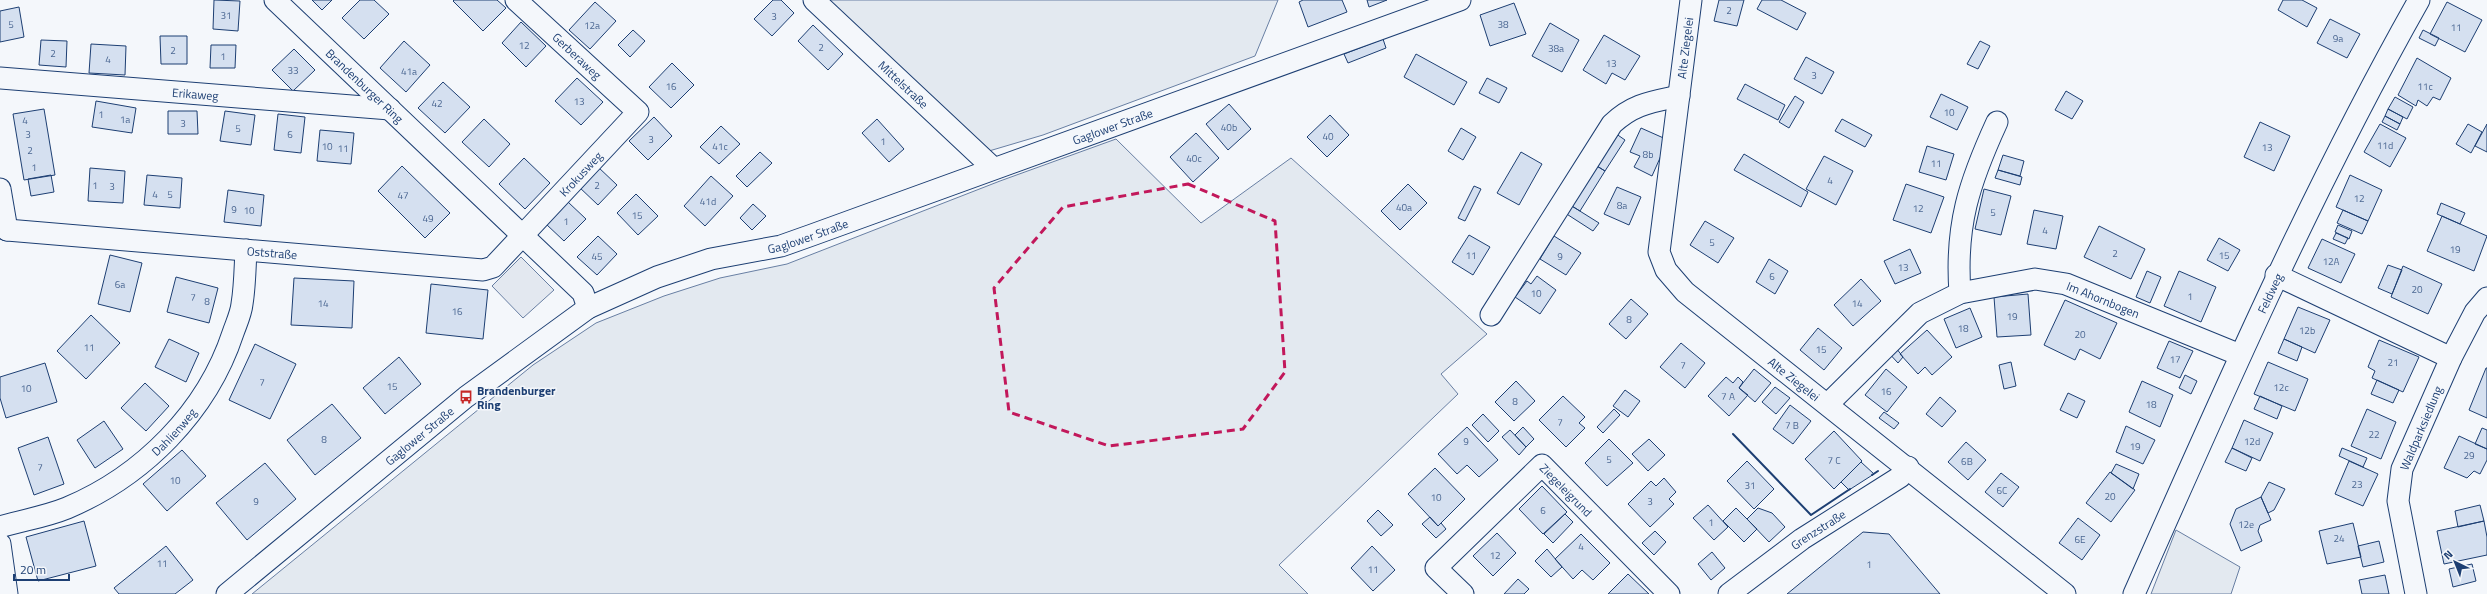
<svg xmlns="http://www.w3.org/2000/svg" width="2487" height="594" viewBox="0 0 2487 594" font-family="'Titillium Web',sans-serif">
	<rect width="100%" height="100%" fill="#f4f7fb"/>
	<path fill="#e3e9f0" stroke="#687fa3" d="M828,0h450l-23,56 -212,79 -54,16z
		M1116,139l85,84 90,-65 196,176 -46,40 17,20 -179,171 29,29h-1056l281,-229 63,-42 68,-27 56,-18 67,-14 213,-83z
		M2176,530l64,37 -9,27h-80z"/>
	<path fill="#e3e8f0" stroke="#687fa3" d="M521,257l33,33 -31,28 -31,-32z"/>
	<path fill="#d5e0f0" stroke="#1d3f73" d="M214,0l26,1 -2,30 -25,-2z
		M312,0h20l-10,10z
		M360,0h14l15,14 -25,25 -22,-21z
		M454,0h43l9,8 -23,23 -30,-30z
		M773,0h8l13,13 -22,23 -18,-17z
		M1303,0h39l5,12 -39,15 -9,-25z
		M1367,0h20l-18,7z
		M1719,0h25l-7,26 -23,-5z
		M1762,0h19l25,13 -9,17 -40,-21z
		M2283,0h19l15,8 -10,19 -29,-17z
		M595,2l21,19 -26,28 -21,-19z
		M2447,2l35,18 -17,32 -35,-18z
		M1514,3l12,31 -36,12 -10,-31z
		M19,7l5,30 -24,5v-31z
		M2330,19l30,15 -13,24 -30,-15z
		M521,22l25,24 -20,21 -24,-24z
		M1550,23l29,17 -17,32 -30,-16z
		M813,25l30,29 -15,16 -30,-29z
		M633,30l12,11 -15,16 -12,-12z
		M2423,30l16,8 -4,8 -16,-8z
		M1604,35l36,21 -15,24 -13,-7 -6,11 -23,-14z
		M160,36h27v28h-26z
		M1383,39l3,9 -38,15 -4,-9z
		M41,40l26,1 -1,26 -27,-2z
		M404,41l26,24 -24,27 -26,-24z
		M1980,41l10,5 -12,23 -11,-5z
		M91,44l35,2 -1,29 -36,-2z
		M211,45h25l-1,23h-25z
		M294,49l21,21 -22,21 -21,-21z
		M1416,54l51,28 -13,23 -50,-28z
		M1806,57l28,15 -12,22 -28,-15z
		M2417,58l34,20 -11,22 -7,-3 -6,9 -9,-6 -2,6 -18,-11z
		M672,63l22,22 -23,23 -22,-21z
		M577,78l26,24 -22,23 -26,-24z
		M1487,78l20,10 -8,15 -20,-10z
		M443,82l27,25 -25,26 -27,-25z
		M1745,84l40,21 -7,15 -41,-21z
		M2066,91l17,10 -11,18 -17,-9z
		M1941,94l27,13 -11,23 -27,-13z
		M1795,96l9,6 -15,26 -10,-6z
		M2395,97l18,10 -6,12 -19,-10z
		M96,101l40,7 -4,25 -40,-6z
		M1229,104l22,25 -23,21 -22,-26z
		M44,109l11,66 -31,5 -11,-66z
		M2388,109l15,8 -3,7 -15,-8z
		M168,111h29l1,23h-30z
		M225,111l30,4 -4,30 -31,-4z
		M278,114l27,3 -4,36 -27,-3z
		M1330,115l19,20 -22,22 -20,-20z
		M2385,116l15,8 -3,6 -15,-8z
		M654,117l18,19 -24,24 -19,-19z
		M484,119l26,25 -21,23 -27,-25z
		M877,119l27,30 -15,13 -27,-29z
		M1842,119l30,16 -7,12 -30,-16z
		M2260,122l30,14 -16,35 -30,-14z
		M2380,124l26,14 -16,29 -26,-15z
		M2468,124l14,8 -11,21 -15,-9z
		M2487,124v28l-12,-6z
		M721,126l19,18 -21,20 -19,-17z
		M1461,128l15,9 -13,23 -15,-9z
		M1641,128l27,12 -16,36 -18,-9 6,-11 -10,-4z
		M320,130l34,3 -3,31 -34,-3z
		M1612,131l13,9 -20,31 -13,-8z
		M1196,133l23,25 -26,24 -23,-25z
		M1927,146l27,8 -8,26 -27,-8z
		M760,152l12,11 -25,24 -11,-11z
		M1521,152l21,12 -23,41 -22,-12z
		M1744,154l64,38 -7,15 -67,-37z
		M2003,155l21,6 -4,15 -22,-6z
		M1824,156l29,15 -17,34 -30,-16z
		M524,158l26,25 -25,26 -26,-25z
		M1592,163l13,8 -25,40 -13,-8z
		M402,166l48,47 -25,25 -47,-47z
		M597,166l20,19 -19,20 -20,-19z
		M90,168l35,3 -2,32 -35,-2z
		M1998,170l24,7 -2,8 -25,-7z
		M51,175l3,17 -23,4 -3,-17z
		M147,175l35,3 -2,30 -36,-3z
		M2350,175l32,15 -14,31 -32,-14z
		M711,176l22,20 -28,30 -21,-20z
		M1408,184l19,19 -27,27 -19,-19z
		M1906,184l38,13 -13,36 -38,-13z
		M1474,186l7,3 -16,32 -7,-3z
		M1617,187l24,10 -12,28 -25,-11z
		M1984,189l27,7 -10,39 -26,-6z
		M228,190l36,5 -3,31 -37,-4z
		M636,194l22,22 -20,19 -21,-22z
		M568,202l18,17 -22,22 -18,-17z
		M1567,203l32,20 -6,8 -31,-20z
		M2441,203l24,10 -5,11 -23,-10z
		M753,204l13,12 -14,14 -12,-12z
		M2034,210l29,6 -7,33 -29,-5z
		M2343,210l25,11 -6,13 -25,-11z
		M2442,216l45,20 -13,35 -47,-20z
		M1705,221l29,17 -16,25 -28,-18z
		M2338,225l14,6 -3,8 -14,-7z
		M2099,226l46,23 -14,30 -47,-22z
		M2336,233l12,5 -3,6 -12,-5z
		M1469,235l21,12 -17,28 -21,-13z
		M598,236l19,18 -20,21 -20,-18z
		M1554,236l27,17 -15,22 -26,-16z
		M2219,238l21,12 -12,21 -21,-11z
		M2322,239l33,15 -14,29 -33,-15z
		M1910,249l11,24 -26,11 -11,-23z
		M110,255l32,8 -12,49 -32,-8z
		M1769,259l19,12 -13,23 -19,-12z
		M2388,265l14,5 -10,24 -14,-6z
		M2403,266l39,18 -14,30 -37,-17z
		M2147,271l14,6 -11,26 -14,-6z
		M2179,271l37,16 -15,35 -37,-16z
		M1537,276l19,14 -16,24 -25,-17 12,-16 4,3z
		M176,277l42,11 -9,35 -42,-11z
		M294,278l60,3 -2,47 -61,-3z
		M1861,279l20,22 -28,25 -19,-21z
		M431,284l57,6 -5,49 -57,-6z
		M2028,294l3,41 -34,2 -3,-40z
		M1631,299l17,15 -22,25 -17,-15z
		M2065,300l52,23 -17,36 -20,-10 -5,11 -31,-15z
		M2298,307l32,13 -15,33 -31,-14z
		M1970,308l12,29 -26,11 -12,-29z
		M91,315l29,28 -34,36 -29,-28z
		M1818,328l24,20 -18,22 -24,-20z
		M1927,330l25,27 -20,18 -7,-8 -7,7 -18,-20z
		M169,339l30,14 -13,29 -31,-15z
		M2284,339l18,8 -5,14 -19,-8z
		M2379,340l40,17 -16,35 -31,-14 3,-7 -7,-4z
		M2169,341l24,10 -13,27 -23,-10z
		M1681,343l24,20 -20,25 -25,-21z
		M255,344l41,20 -26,55 -41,-19z
		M1893,344l10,13 -5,6 -12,-13z
		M399,357l22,27 -36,30 -22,-26z
		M2011,362l5,24 -12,3 -5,-24z
		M2268,362l40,17 -13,32 -41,-17z
		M45,363l12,39 -51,16 -6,-20v-21z
		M2486,368h1v50l-18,-8z
		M1754,369l17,14 -16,19 -16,-14z
		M1886,369l21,18 -20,25 -22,-17z
		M2185,375l12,6 -6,13 -12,-6z
		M1726,377l7,6 5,-6 5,5 -4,6 9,7 -19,21 -21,-20z
		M2377,380l22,10 -6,13 -22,-9z
		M1516,381l19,20 -21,20 -19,-19z
		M2142,381l31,14 -13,32 -31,-15z
		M145,383l24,23 -23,25 -25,-23z
		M1775,387l15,11 -14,16 -14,-12z
		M1625,390l15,11 -12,16 -15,-11z
		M2068,393l17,8 -8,17 -17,-8z
		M1563,396l22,21 -6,6 6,5 -19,19 -27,-27z
		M2260,396l22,10 -5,13 -23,-10z
		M1940,397l16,14 -14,16 -16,-13z
		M332,404l29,34 -46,37 -28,-35z
		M1790,405l21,16 -18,23 -20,-15z
		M1614,409l6,6 -17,18 -6,-6z
		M2367,409l29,13 -15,37 -30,-13z
		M1884,412l15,11 -5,6 -15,-11z
		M1483,414l16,17 -11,11 -16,-17z
		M2244,420l29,13 -13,28 -28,-13z
		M104,421l19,28 -28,19 -18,-28z
		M2126,426l29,14 -12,24 -27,-12z
		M1467,427l31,33 -19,17 -12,-12 -10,9 -19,-20z
		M1523,427l11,12 -8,8 -11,-12z
		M2482,428l5,2v19l-12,-5z
		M1510,430l16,17 -7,8 -17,-18z
		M1834,431l28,30 -28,28 -29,-30z
		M2459,436l28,13v11l-7,14 -6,-3 -7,7 -23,-10z
		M48,437l16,47 -30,11 -16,-47z
		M1609,439l24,24 -26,23 -22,-23z
		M1649,439l16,16 -17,16 -16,-17z
		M1966,442l20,18 -18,20 -20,-18z
		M2232,448l20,10 -6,13 -21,-9z
		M2342,448l25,10 -4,9 -24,-11z
		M182,450l24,26 -39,35 -24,-27z
		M1747,461l27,28 -20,20 -27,-28z
		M2349,461l29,13 -15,32 -28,-12z
		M1861,462l13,12 -25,16 -8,-8z
		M265,463l31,36 -49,41 -31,-37z
		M2116,464l23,10 -6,15 -22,-16z
		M1435,468l30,31 -27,27 -30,-32z
		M2110,472l25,18 -24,32 -25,-19z
		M2001,473l18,14 -16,20 -18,-15z
		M1664,478l12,14 -7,7 5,5 -24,23 -22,-23 23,-23 5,5z
		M2269,482l16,7 -11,21 -6,3 -7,-16z
		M1542,486l25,26 -24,22 -24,-25z
		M2261,497l10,23 -11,5 -2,6 4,10 -21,10 -11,-27 6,-15z
		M1708,505l20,22 -14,13 -21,-22z
		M2480,505l4,16 -26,6 -3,-16z
		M1736,508l21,21 -13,13 -21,-21z
		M1758,508l14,5 13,14 -16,15 -22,-23z
		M1378,510l15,15 -12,11 -14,-15z
		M1565,514l8,8 -20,21 -9,-9z
		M1430,517l8,9 3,-3 5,6 -10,9 -14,-14z
		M2078,518l22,17 -18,25 -23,-17z
		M84,521l12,45 -58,15 -12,-44z
		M2484,521l3,16v18l-43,9 -7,-33z
		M2353,523l8,34 -34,7 -8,-33z
		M1655,531l11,11 -12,13 -12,-12z
		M1863,532l26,2 51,60h-153z
		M1497,533l19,20 -23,23 -20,-20z
		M1581,534l29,29 -17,17 -11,-10 -9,9 -18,-20z
		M2379,541l5,21 -21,5 -5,-21z
		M166,546l27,34 -18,14h-56l-5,-6z
		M1372,546l23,24 -22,21 -22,-23z
		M1547,549l15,18 -11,10 -16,-16z
		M1712,552l13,16 -14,12 -13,-16z
		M2472,564l4,17 -23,6 -4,-18z
		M1628,574l21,20h-41z
		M2385,575l4,19h-27l-3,-14z
		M1518,579l11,10 -5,5h-20z"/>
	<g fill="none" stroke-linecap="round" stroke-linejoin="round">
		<g stroke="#1d3f73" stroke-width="23">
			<g id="minor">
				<path id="s1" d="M275,0l308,293 5,15"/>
				<path id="s2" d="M814,0l179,168"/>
				<path id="s3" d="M1691,0l-32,252 7,18 19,22 380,302"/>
				<path id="s4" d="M0,78l390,31"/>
				<path d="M0,189l7,41"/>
				<path id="s5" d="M7,230l476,40 10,-3 145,-155 -122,-112"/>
				<path d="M2276,275l175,83 -49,111 -4,32 18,93"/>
				<path d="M1960,293c-5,-68 9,-110 37,-171"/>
				<path d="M1491,315l121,-191c21,-20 39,-22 67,-28"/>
				<path d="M2451,358l24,-46 12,-14"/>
				<path id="s6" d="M1828,404l92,-91 40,-20 75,-14 31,5 174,71"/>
				<path id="s7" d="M0,527c23,-7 45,-10 67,-19 76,-32 140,-96 166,-175 3,-9 8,-19 9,-29 3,-18 3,-37 4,-54"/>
				<path d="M0,544l7,50"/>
				<path id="s8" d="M227,594l239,-197 122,-89 69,-31 54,-18 70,-13 31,-11 648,-235"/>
				<path id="s9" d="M1463,594l-27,-26 106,-103 127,129"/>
				<path id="s10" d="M1729,594l73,-55 98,-62 8,-10"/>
				<path id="s11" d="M2134,594c89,-201 177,-403 285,-594"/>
			</g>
		</g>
		<use href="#minor" stroke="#f4f7fb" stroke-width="21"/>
		<path stroke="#1d3f73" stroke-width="2" d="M1733,434l78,81 39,-26
			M1872,475l6,-4"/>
	</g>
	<path fill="none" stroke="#c2185b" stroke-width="3" stroke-dasharray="8 5" stroke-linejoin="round" d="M1188,184l87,37 10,151 -42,57 -134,17 -100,-34 -15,-124 69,-81z"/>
	<defs>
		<g id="bus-bare" transform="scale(1.08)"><path d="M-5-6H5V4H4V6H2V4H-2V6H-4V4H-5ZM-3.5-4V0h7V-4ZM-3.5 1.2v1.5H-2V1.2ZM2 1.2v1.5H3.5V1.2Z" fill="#c62828" stroke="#f4f7fb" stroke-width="2.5" paint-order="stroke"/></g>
	</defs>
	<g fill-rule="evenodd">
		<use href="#bus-bare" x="466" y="397"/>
	</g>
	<g text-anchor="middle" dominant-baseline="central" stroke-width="3" stroke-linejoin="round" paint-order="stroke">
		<g font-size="10" fill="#4b6792">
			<text x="1729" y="10">2</text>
			<text x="226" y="15">31</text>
			<text x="774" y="16">3</text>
			<text x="11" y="24">5</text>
			<text x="1503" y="24">38</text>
			<text x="592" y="25">12a</text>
			<text x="2456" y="27">11</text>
			<text x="2338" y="38">9a</text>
			<text x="524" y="45">12</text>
			<text x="821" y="47">2</text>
			<text x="1556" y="48">38a</text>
			<text x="173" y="50">2</text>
			<text x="53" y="53">2</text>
			<text x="223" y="56">1</text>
			<text x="108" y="59">4</text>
			<text x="1611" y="63">13</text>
			<text x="293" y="70">33</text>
			<text x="409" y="71">41a</text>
			<text x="1814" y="75">3</text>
			<text x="671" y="86">16</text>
			<text x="2425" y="86">11c</text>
			<text x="579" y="101">13</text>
			<text x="437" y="103">42</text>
			<text x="1949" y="112">10</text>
			<text x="101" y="114">1</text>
			<text x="125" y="119">1a</text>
			<text x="25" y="120">4</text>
			<text x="183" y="123">3</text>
			<text x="1229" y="127">40b</text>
			<text x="238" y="128">5</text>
			<text x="28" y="134">3</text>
			<text x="290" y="134">6</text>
			<text x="1328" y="136">40</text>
			<text x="651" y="139">3</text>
			<text x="883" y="141">1</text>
			<text x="2385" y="145">11d</text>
			<text x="327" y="146">10</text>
			<text x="720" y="146">41c</text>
			<text x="2267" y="147">13</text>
			<text x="343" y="148">11</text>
			<text x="30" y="150">2</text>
			<text x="1648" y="154">8b</text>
			<text x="1194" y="158">40c</text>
			<text x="1936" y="163">11</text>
			<text x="34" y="167">1</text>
			<text x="1830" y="180">4</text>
			<text x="95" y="185">1</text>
			<text x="597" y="185">2</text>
			<text x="112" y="186">3</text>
			<text x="155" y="194">4</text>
			<text x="170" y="194">5</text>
			<text x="403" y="195">47</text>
			<text x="2359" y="198">12</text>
			<text x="708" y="201">41d</text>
			<text x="1622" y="205">8a</text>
			<text x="1404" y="207">40a</text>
			<text x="1918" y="208">12</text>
			<text x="234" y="209">9</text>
			<text x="249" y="210">10</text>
			<text x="1993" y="212">5</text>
			<text x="637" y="215">15</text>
			<text x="428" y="218">49</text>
			<text x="566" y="221">1</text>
			<text x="2045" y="230">4</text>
			<text x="1712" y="242">5</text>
			<text x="2455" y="249">19</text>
			<text x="2115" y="253">2</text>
			<text x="1471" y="255">11</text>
			<text x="2224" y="255">15</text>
			<text x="597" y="256">45</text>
			<text x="1560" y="256">9</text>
			<text x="2331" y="261">12A</text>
			<text x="1903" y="267">13</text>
			<text x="1772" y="276">6</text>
			<text x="120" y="284">6a</text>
			<text x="2417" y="289">20</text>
			<text x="1536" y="293">10</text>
			<text x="2190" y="296">1</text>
			<text x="193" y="297">7</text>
			<text x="207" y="301">8</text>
			<text x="323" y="303">14</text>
			<text x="1857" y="303">14</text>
			<text x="457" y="311">16</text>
			<text x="2012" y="316">19</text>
			<text x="1629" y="319">8</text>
			<text x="1963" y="328">18</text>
			<text x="2307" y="330">12b</text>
			<text x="2080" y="334">20</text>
			<text x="89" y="347">11</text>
			<text x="1821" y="349">15</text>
			<text x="2175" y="359">17</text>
			<text x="2393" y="362">21</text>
			<text x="1683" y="365">7</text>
			<text x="262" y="382">7</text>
			<text x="392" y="386">15</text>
			<text x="2281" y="387">12c</text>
			<text x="26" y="388">10</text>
			<text x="1886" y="391">16</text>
			<text x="1728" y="396">7 A</text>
			<text x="1515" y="401">8</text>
			<text x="2151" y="404">18</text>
			<text x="1560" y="422">7</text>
			<text x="1792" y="425">7 B</text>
			<text x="2374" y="434">22</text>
			<text x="324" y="439">8</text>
			<text x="1466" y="441">9</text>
			<text x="2252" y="441">12d</text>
			<text x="2135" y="446">19</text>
			<text x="2469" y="455">29</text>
			<text x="1609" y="459">5</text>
			<text x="1834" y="460">7 C</text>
			<text x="1967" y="461">6B</text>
			<text x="40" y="467">7</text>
			<text x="175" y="480">10</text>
			<text x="2357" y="484">23</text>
			<text x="1750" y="485">31</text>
			<text x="2002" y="490">6C</text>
			<text x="2110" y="496">20</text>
			<text x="1436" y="497">10</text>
			<text x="256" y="501">9</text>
			<text x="1650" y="501">3</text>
			<text x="1543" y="510">6</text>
			<text x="1711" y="522">1</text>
			<text x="2246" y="524">12e</text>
			<text x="2339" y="538">24</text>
			<text x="2080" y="539">6E</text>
			<text x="1581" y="546">4</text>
			<text x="1495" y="555">12</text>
			<text x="162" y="563">11</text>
			<text x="1869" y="564">1</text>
			<text x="1373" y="569">11</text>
		</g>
		<g font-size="12" fill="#1d3f73" stroke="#f4f7fb">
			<text transform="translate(1685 48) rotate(-83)">Alte Ziegelei</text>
			<text transform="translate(577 56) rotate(43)">Gerberaweg</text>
			<text stroke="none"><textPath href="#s2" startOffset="123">Mittelstraße</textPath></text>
			<text stroke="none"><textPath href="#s1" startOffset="124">Brandenburger Ring</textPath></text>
			<text stroke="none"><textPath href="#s4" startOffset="196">Erikaweg</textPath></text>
			<text stroke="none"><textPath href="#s8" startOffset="1017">Gaglower Straße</textPath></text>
			<text stroke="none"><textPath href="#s5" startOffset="616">Krokusweg</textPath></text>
			<text stroke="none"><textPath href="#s8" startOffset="693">Gaglower Straße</textPath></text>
			<text stroke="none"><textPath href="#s5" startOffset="266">Oststraße</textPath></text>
			<text stroke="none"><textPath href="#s11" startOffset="330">Feldweg</textPath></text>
			<text stroke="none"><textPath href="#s6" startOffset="322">Im Ahornbogen</textPath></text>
			<text stroke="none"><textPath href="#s3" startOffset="442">Alte Ziegelei</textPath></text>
			<text transform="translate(2421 428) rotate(-67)">Waldparksiedlung</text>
			<text stroke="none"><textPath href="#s7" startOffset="202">Dahlienweg</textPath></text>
			<text stroke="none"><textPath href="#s8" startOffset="249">Gaglower Straße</textPath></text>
			<text stroke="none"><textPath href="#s9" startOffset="220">Ziegeleigrund</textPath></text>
			<text stroke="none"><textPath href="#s10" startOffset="110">Grenzstraße</textPath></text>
		</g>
		<g font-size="12" font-weight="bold" fill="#1d3f73" stroke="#f4f7fb" text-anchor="start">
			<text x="477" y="390">Brandenburger<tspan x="477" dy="14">Ring</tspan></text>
		</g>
	</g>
	<g transform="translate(2455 562) rotate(317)" stroke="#f4f7fb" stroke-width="3" paint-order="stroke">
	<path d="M0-3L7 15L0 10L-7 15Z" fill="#1d3f73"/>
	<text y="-6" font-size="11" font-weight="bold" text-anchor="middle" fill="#1d3f73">N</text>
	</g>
	<path d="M14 574v6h55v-6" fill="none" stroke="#1d3f73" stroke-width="2"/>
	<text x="20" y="574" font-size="12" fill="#1d3f73" stroke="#f4f7fb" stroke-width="3" paint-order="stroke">20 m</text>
</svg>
